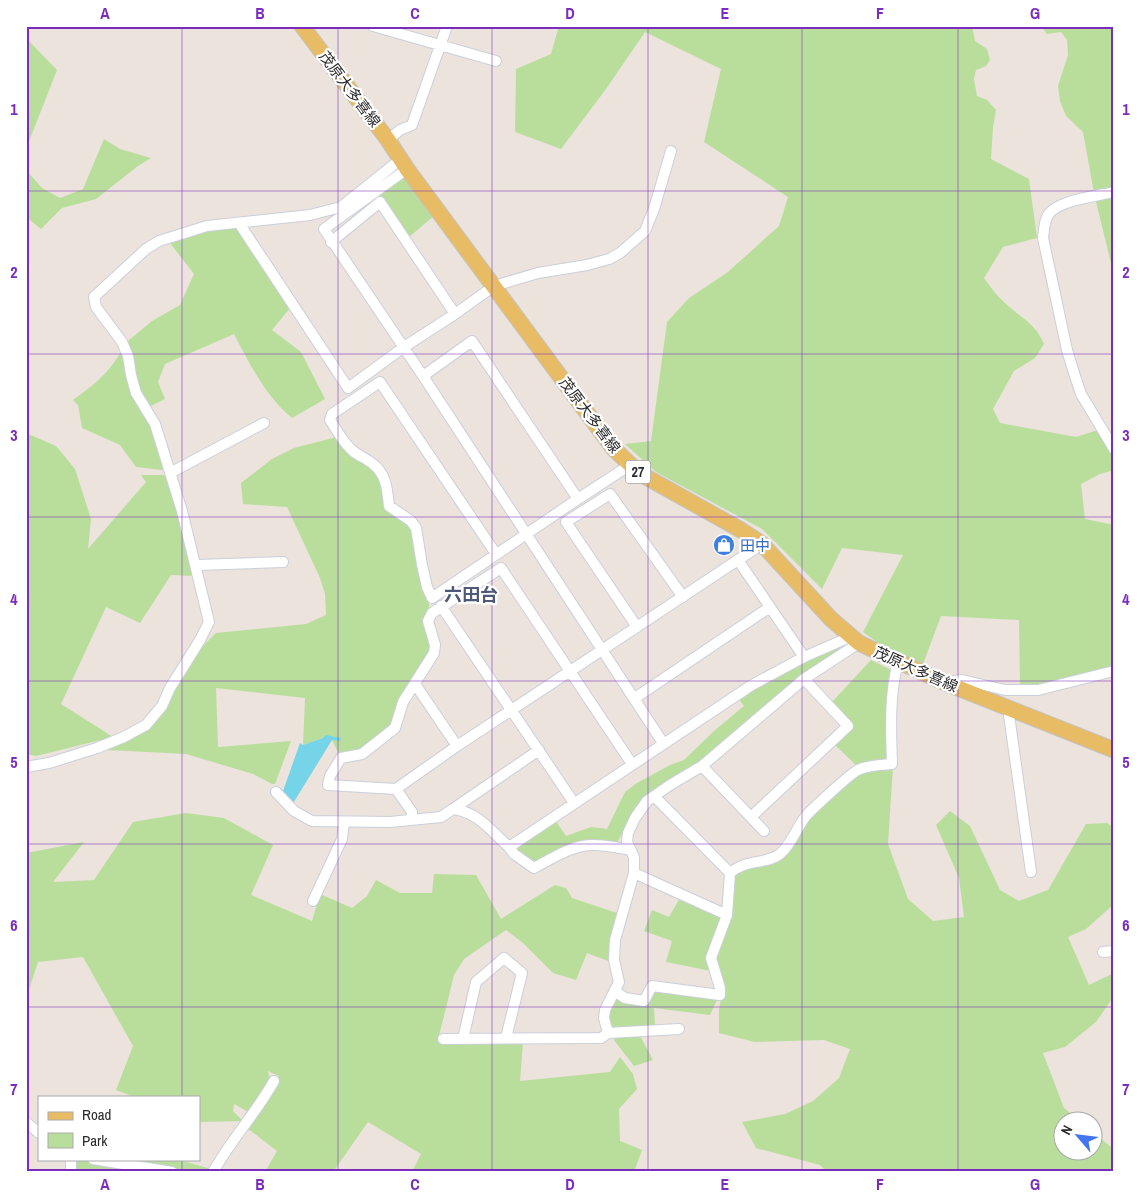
<svg xmlns="http://www.w3.org/2000/svg" width="1140" height="1198" viewBox="0 0 1140 1198" font-family="'Archivo Narrow','Noto Sans JP',sans-serif">
	<rect width="100%" height="100%" fill="#ebe3dc"/>
	<path fill="#b9de9c" d="M559,26h413l3,15 12,8 3,11 -4,6 -10,4 -2,9 3,17 10,4 9,10 -3,17 -2,32 38,20 8,59 -34,9 -19,31c6,8 12,17 20,24 16,16 31,20 40,42l-9,14 -21,13 -21,38 7,14 76,14 22,-7 16,27v13l-14,4 -19,10 4,35 29,6v142c-32,4 -61,20 -94,20l-1,-67 -78,-4 -18,48 -39,-17 -21,-15 40,-77 -61,-7 -20,41 -60,-60 -106,-57 -31,-28 26,-3 16,-119 22,-24 39,-26 51,-46 9,-29 -84,-55 17,-73 -76,-37 -39,57 -45,60 -46,-17 1,-63 35,-15z
		M1041,26h73v250l-20,-83 -11,-61 -17,-16 -6,-15 -2,-15 10,-31 -1,-15 -6,-8 -14,2z
		M26,38l31,32 -31,79z
		M104,139l16,10 31,9 -13,8 -42,33 -34,9 -21,21 -15,-12v-47l16,18 18,10 23,-9z
		M400,178l10,1 25,36 -27,23 -29,-42z
		M233,226l7,5 50,77 -18,22 29,22 24,47 -33,19c-26,-21 -43,-55 -58,-84l-69,30 -7,18 7,17 -16,8 -15,-31 -1,-16 -5,-19 24,-20 28,-16 14,-31 -24,-31 48,-15z
		M122,350l3,10 2,20 5,13 21,33 11,40 -2,4 -26,-3 -16,-22 -38,-17 -4,-23 -5,-5c22,-16 35,-26 49,-50z
		M26,433l30,13 19,23 16,50 -3,30 58,-67 -5,-7h22l5,2 28,99 -25,-1 -31,48 -34,-16 -45,97 52,33 -77,19 -10,-2z
		M337,435l40,35 8,26 23,26 5,8 16,75 4,40 -41,81 -33,25 -19,5 -8,-16 -9,-2 -20,7 2,-47 -89,-10 2,59 73,-6 -16,43h-3l-19,-10 -67,-20 -78,-4 1,-3 37,-20 25,-31 27,-45 18,-18 90,-9 20,-9 -1,-21 -5,-16 -33,-71 -44,-3 -2,-21 31,-24 22,-11 39,-10z
		M842,643l4,2 -56,39 -89,79 -65,45 -18,33 -3,3 -22,-1 -58,23 -18,-15 1,-7 37,-24 11,16 25,-9 16,2 18,-37 12,-9 33,-18 14,-5 30,-29 30,-25 -6,-8 17,-12z
		M871,660l22,11 -4,89 -31,7 -24,-23 18,-17 -21,-24z
		M893,766l-5,78 20,55 25,22 31,-4 -5,-39 -23,-53 14,-14 20,15 30,64 19,11 29,-11 38,-66 21,-1 7,5v76l-28,25 -18,8 21,48 25,-12v21l-2,5 -16,23 -31,25 -22,6 21,55 15,12h-17v30h30l1,-18 18,15 3,-1v26h-287l-7,-7 -64,-17 -14,-26 43,-8 28,-13 26,-23 11,-29 -26,-9 -69,2 -36,-9v-24l4,-20 -7,-33 19,-82 7,-7 38,-9 27,-38 50,-47z
		M186,813l38,5 49,27 -22,50 61,26 8,-27 32,14 15,-12 9,-16 24,13h32l2,-19 42,1 25,44 54,-34 11,3 6,10 48,16 -9,48 -24,-9 -11,27 -23,-7 -30,-30 -17,-13 -42,29 -10,16 -15,61 1,8 83,-1 -3,38 90,-9 10,-15 13,17 4,15 -18,20 1,32 22,9 -8,22h-222l9,-18 -53,-32 -35,50h-68l12,-21 -30,-23 30,-46 2,-6 -11,-5 2,8 -20,34 -16,-9 -1,7 10,10 -44,1v-25h-65l-18,-7 17,-44 -50,-89 -45,5 -12,37v-146l58,-11 -31,40 41,-2 39,-58z
		M680,898l39,18 3,5 -11,50 -45,-9 6,-21 -28,-10 8,-21 17,7z
		M658,989l56,9 3,2 -7,15 -56,-7 1,18 -42,4 -5,-3v-16l7,-14 30,9 4,-11z
		M639,1034l14,26 -19,6 -20,-26 3,-5z
		M72,1159h14l4,2h35l2,-2h49l35,10 -2,3h-136z"/>
	<path fill="#75d4e7" d="M326,735l15,3 -1,3 -8,-1 -40,65 -10,-11 18,-51 3,2 20,-7z"/>
	<g fill="none" stroke-linecap="round" stroke-linejoin="round">
		<g stroke="#cbcfda" stroke-width="12">
			<path id="street" d="M373,26l123,35
				M388,140l12,-10 12,-5 35,-99
				M407,169l-83,60 99,147 240,367
				M1114,192c-17,4 -56,8 -66,23 -4,6 -4,16 -5,23l24,112 7,23 7,21 33,55
				M239,223l109,165 56,-41 51,-33 39,-28 44,-13 49,-8 22,-6 11,-6 25,-22 9,-22 17,-58
				M331,242l49,-40 75,112
				M423,376l49,-35 106,158
				M170,473l94,-50
				M496,554l-116,-172 -48,32 -2,6c7,10 13,23 23,31 6,5 14,8 20,13 14,11 14,26 16,42l22,15 5,7 6,37 5,22 5,11 146,-99 52,-34
				M738,560l66,97
				M197,565l86,-3
				M441,606l133,197
				M637,627l-71,-105 44,-28 73,103
				M946,682l16,-2 43,10h33l76,-19
				M415,684l42,62
				M635,698l135,-91
				M1008,708l23,164
				M632,764l-131,-196 -69,45 -4,8 7,24 -1,8 -31,49 -8,26 -33,26 -21,4 -11,18 -2,9 68,4 61,-43 305,-202
				M702,766l62,65
				M26,767l23,-4 48,-15 27,-11 22,-12 16,-19 8,-18 30,-48 9,-18 -27,-111 -27,-87 -19,-31 -5,-18 -3,-19 -6,-14 -26,-35 -2,-10 52,-48 13,-8 48,-15 103,-11 31,-8 60,-48
				M396,789l16,23 -1,8
				M276,792l18,19 18,10 78,1 51,-5 12,-8c25,3 38,22 56,38l243,-162 52,-28 46,-20
				M655,797l75,76
				M453,809l86,-59
				M751,817l97,-91 -44,-47
				M509,847l5,7 20,14c19,-10 39,-24 61,-23 12,0 24,3 35,5
				M634,873l93,42
				M313,901l29,-62 2,-17
				M1103,952l11,-1
				M616,992l9,6 19,3 8,-15 68,9v-7l-9,-30 16,-43 3,-42c18,-15 36,-8 50,-19 12,-10 16,-26 26,-38 6,-7 45,-43 52,-46 10,-5 22,-5 34,-6 -1,-34 -3,-68 6,-102
				M608,1033l71,-4
				M443,1039l158,-1 7,-5 -4,-15 1,-8 14,-28 -5,-22 1,-20 19,-67v-16l-7,-15 1,-9 7,-15 12,-17 23,-16 32,-19 102,-87 55,-36
				M463,1039l13,-57 28,-24 18,15 -16,65
				M26,1122l13,11
				M71,1159v13
				M93,1159l79,13
				M213,1172c18,-32 43,-59 61,-91"/>
		</g>
		<g stroke="#c3c3c3" stroke-width="17">
			<path id="primary" d="M302,26l86,114 19,29 206,279 26,25 102,57 21,14 69,75 28,24 84,39 171,68"/>
		</g>
		<use href="#street" stroke="#fff" stroke-width="10"/>
		<use href="#primary" stroke="#e8bc64" stroke-width="15"/>
	</g>
	<path fill="none" stroke="#7b2cbf" stroke-width="1" stroke-opacity="0.55" d="M182,26v1071M338,26v1146M492,26v1146M648,26v1146M802,26v1146M958,26v1146M26,191h1088M26,354h1088M26,517h1088M26,681h1088M26,844h1088M26,1007h1088M182,1159v13"/>
	<defs>
		<g id="shop-disc" transform="scale(1.125)"><circle r="9.5" fill="#3f7fe0" stroke="#fff"/><path d="M-5-2.5h2.3a2.7 3.5 0 0 1 5.4 0H5L5.5 6h-11ZM-1.5-2.5h3a1.5 2.3 0 0 0-3 0Z" fill="#fff"/></g>
	</defs>
	<g fill-rule="evenodd">
		<use href="#shop-disc" x="724" y="545"/>
	</g>
	<g text-anchor="middle" dominant-baseline="central" stroke-width="4.5" stroke-linejoin="round" paint-order="stroke">
		<rect fill="#fff" stroke="#6a6a6a" stroke-width="1" x="625.5" y="460.5" width="25" height="23" rx="4"/>
		<g font-size="14" font-weight="bold" fill="#2a2a2a">
			<text x="638" y="472">27</text>
		</g>
		<g font-size="15" fill="#2a2a2a" stroke="#fff">
			<text transform="translate(350 89) rotate(53)">茂原大多喜線</text>
			<text transform="translate(590 415) rotate(53)">茂原大多喜線</text>
			<text transform="translate(916 669) rotate(24)">茂原大多喜線</text>
		</g>
		<g font-size="15" fill="#366cbe" stroke="#fff" text-anchor="start">
			<text x="740" y="545">田中</text>
		</g>
		<g font-size="18" font-weight="bold" fill="#4d5977" stroke="#fff">
			<text x="471" y="594">六田台</text>
		</g>
	</g>
	<rect width="1140" height="1198" fill="none" stroke="#ffffff" stroke-width="55"/>
	<rect x="38" y="1096" width="162" height="65" fill="#ffffff" stroke="#aaaaaa"/>
	<rect x="48" y="1112" width="25" height="8" fill="#e8bc64" stroke="#aaaaaa"/>
	<text x="82" y="1120" font-size="15" fill="#2a2a2a">Road</text>
	<rect x="48" y="1133" width="25" height="15" fill="#b9de9c" stroke="#aaaaaa"/>
	<text x="82" y="1146" font-size="15" fill="#2a2a2a">Park</text>
	<g transform="translate(1078 1136) rotate(298)"><circle r="24" fill="#ffffff" stroke="#aaaaaa"/>
	<path d="M0-4L9 19L0 12L-9 19Z" fill="#4576ef"/>
	<text y="-8" font-size="14" font-weight="bold" text-anchor="middle" fill="#2a2a2a">N</text>
	</g>
	<rect x="28" y="28" width="1084" height="1142" fill="none" stroke="#7b2cbf" stroke-width="2"/>
	<g font-size="16" text-anchor="middle" font-weight="bold" fill="#7b2cbf">
		<text x="105" y="19">A</text>
		<text x="260" y="19">B</text>
		<text x="415" y="19">C</text>
		<text x="570" y="19">D</text>
		<text x="725" y="19">E</text>
		<text x="880" y="19">F</text>
		<text x="1035" y="19">G</text>
		<text x="14" y="115">1</text>
		<text x="1126" y="115">1</text>
		<text x="14" y="278">2</text>
		<text x="1126" y="278">2</text>
		<text x="14" y="441">3</text>
		<text x="1126" y="441">3</text>
		<text x="14" y="605">4</text>
		<text x="1126" y="605">4</text>
		<text x="14" y="768">5</text>
		<text x="1126" y="768">5</text>
		<text x="14" y="931">6</text>
		<text x="1126" y="931">6</text>
		<text x="14" y="1095">7</text>
		<text x="1126" y="1095">7</text>
		<text x="105" y="1190">A</text>
		<text x="260" y="1190">B</text>
		<text x="415" y="1190">C</text>
		<text x="570" y="1190">D</text>
		<text x="725" y="1190">E</text>
		<text x="880" y="1190">F</text>
		<text x="1035" y="1190">G</text>
	</g>
</svg>
